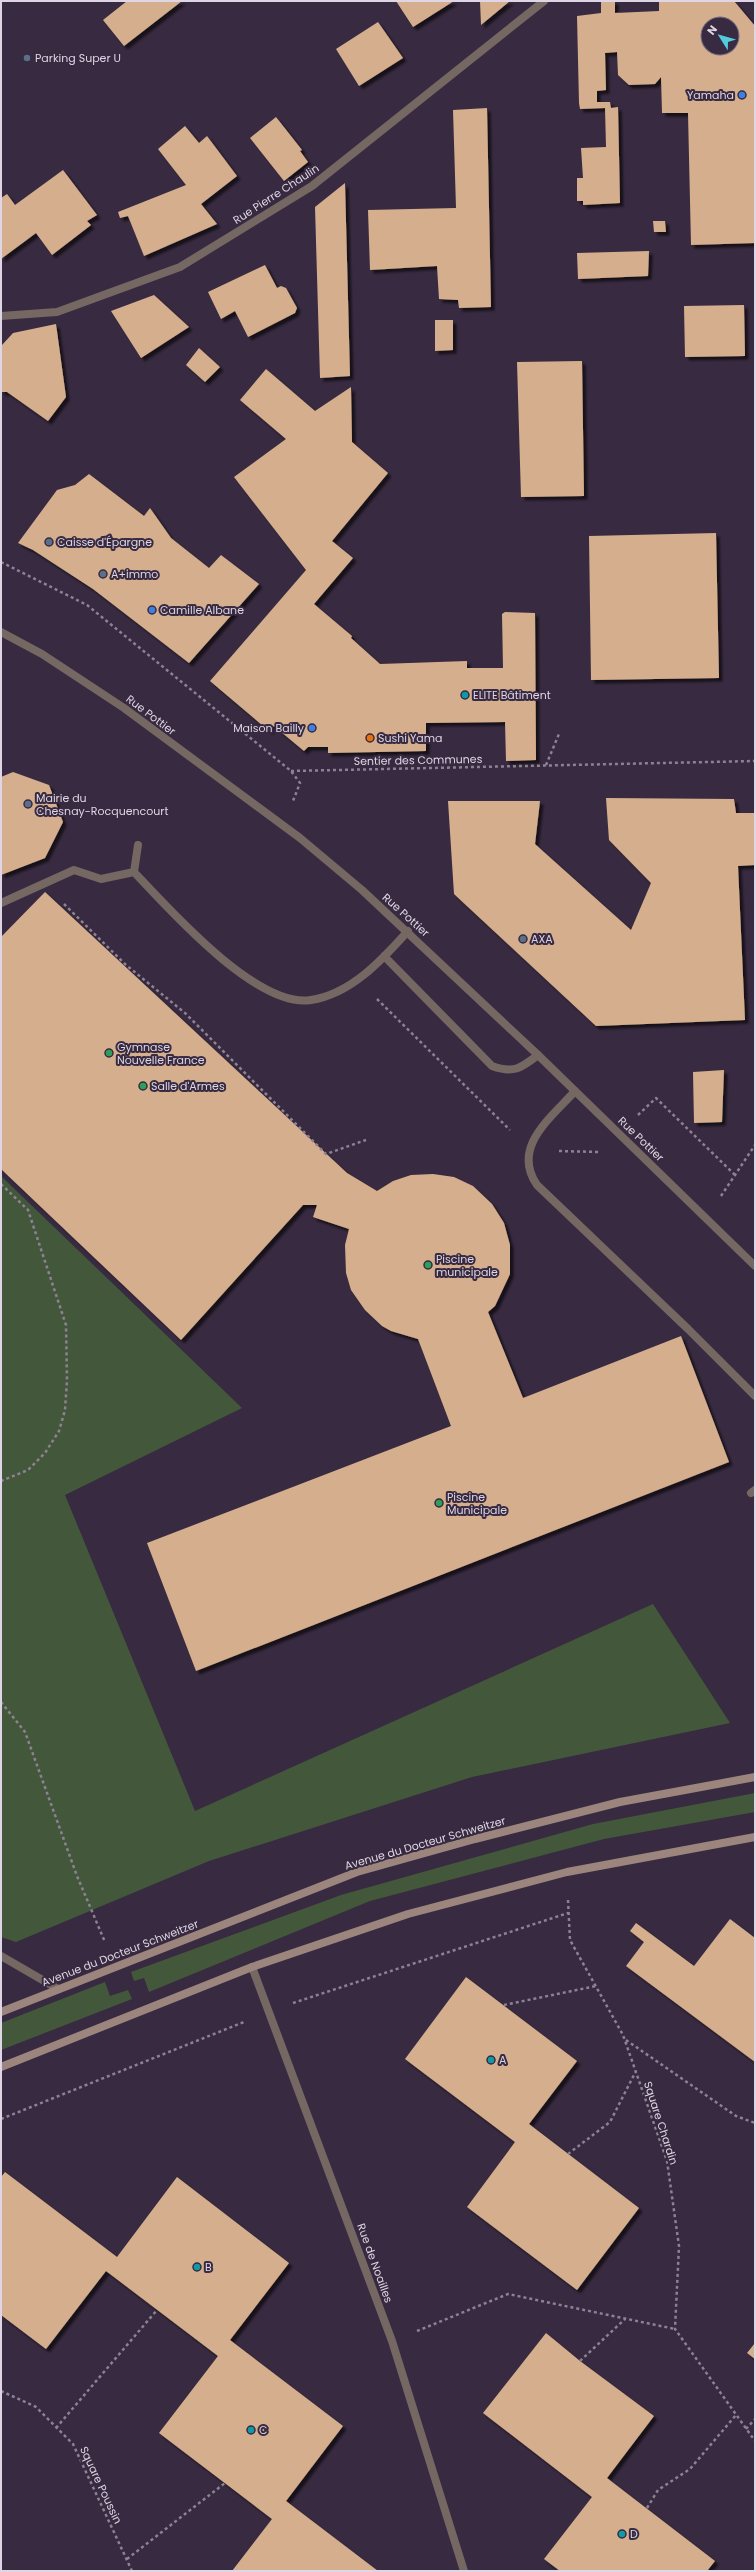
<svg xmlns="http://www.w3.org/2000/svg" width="756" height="2572" viewBox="0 0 756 2572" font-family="Poppins,sans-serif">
	<defs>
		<filter id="shadow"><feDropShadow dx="3.5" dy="3.5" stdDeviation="1" flood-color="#0009"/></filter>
	</defs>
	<rect width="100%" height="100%" fill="#382a40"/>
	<path fill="#43583b" d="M1,1176l241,232 -177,87 130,316 458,-207 77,119 -258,54 -263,84 -193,81 -15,-5z
		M755,1793v19l-151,27 -234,62 -221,91 -5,-14 -10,3 -3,-9 210,-77 252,-71z
		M105,1982l5,14 18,-6 4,9 -131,51v-27z"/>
	<path fill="#d5af8d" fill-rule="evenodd" filter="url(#shadow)" d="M127,1h55l-58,45 -21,-26z
		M396,1h58l-41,26z
		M480,1h30l-29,24z
		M601,1h14v12l44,-2v-10h75l21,25v217l-64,2 -3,-132h-26l-1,-36 -6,7 -26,1 -11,-10 -1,-23 -12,1 1,37 -9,1v11h13l1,6 7,-1 2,96 -37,2v-4h-6v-23h6l-2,-30 25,-1 -1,-39 -25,1 -1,-6 -2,-87 24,-3zM708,24h24v24h-24z
		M378,22l25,36 -44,28 -23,-37z
		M487,108l4,199 -32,1 -1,-8 -19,-1 -2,-33 -67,4 -2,-60 88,-2 -3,-98z
		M276,117l26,33 -2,1 8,11 -24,19 -34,-43z
		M185,126l14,17 8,-7 30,40 -36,28 16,20 -73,32 -16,-40 -8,2 -2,-6 68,-27 -28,-36z
		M63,170l34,45 -10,6 4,4 -39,30 -16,-22 -35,26v-61l6,-4 8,11z
		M345,183l5,193 -30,2 -5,-171z
		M653,221h12l1,11h-12z
		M649,251l-1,25 -70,3 -1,-26z
		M265,265l12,23 4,-2 5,2 11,20 -2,5 -47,24 -13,-26 -14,8 -13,-27z
		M154,295l35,32 -48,31 -30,-47z
		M744,305l1,51 -60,1 -1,-51z
		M435,320h18v30l-18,1z
		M56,324l10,73 -18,24 -41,-29h-6l1,-47 11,-12z
		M199,348l21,19 -15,15 -19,-17z
		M582,361l2,135 -63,1 -4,-135z
		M266,369l49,42 36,-24 1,55 36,31 -56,68 21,17 -39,46 38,32 -1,2 29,26 87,-3v7h36l-1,-54 3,-2 30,1 1,147 -30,1 -1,-39 -79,1v28l-98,2v-6h-20l-4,4 -30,-25 -5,5 -59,-50 96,-111 -72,-93 52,-38 -46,-39z
		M89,474l55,42 6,-8 21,30 38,30 12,-13 38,29 -70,79 -96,-74 -60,-39 -15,-7 39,-53 18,-5z
		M716,533l3,145 -128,2 -2,-144z
		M13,772l36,13 14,37 -18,36 -44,17v-98z
		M606,798l128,1 2,14h19v52l-17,1 7,154 -149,6 -142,-132 -6,-93h92l-5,43 96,86 20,-47 -42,-43z
		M45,892l302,281 30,18 16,-10 18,-6 22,-1 21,3 19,9 19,18 12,19 6,22v29l-15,32 -7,6 35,86 158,-62 48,126 -533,209 -49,-128 304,-117 -33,-87 -27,-8 -9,-5 -17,-16 -14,-20 -5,-17 -1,-28 4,-16 -36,-12 4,-12h-14l-122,135 -180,-171v-232z
		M724,1070l-2,52 -28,1 -1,-51z
		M730,1919l25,19v124l-129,-96 18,-24 -14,-11 6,-8 58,43z
		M466,1977l111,84 -48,63 110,84 -62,82 -110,-83 48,-65 -110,-83z
		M5,2172l112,85 60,-80 112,86 -59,77 113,86 -57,75 92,70h-146l40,-52 -113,-86 59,-77 -112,-85 -60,78 -45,-34v-138z
		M546,2333l34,28 74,55 -47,62 108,83 -8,10h-147l-16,-12 48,-62 -109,-84z
		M755,2343v16l-8,-6z"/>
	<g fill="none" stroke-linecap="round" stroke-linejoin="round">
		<path stroke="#8d8294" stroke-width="2.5" stroke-dasharray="3 3" stroke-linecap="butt" d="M1,562l86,43 204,166 9,12 -7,18
			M546,765l13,-31
			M291,771l464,-10
			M64,904l62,61 59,48 141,141 40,-14
			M377,999l133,131
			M638,1115l18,-17 79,77
			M559,1151l39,1
			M1,1184l27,26 38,115 1,55 -2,30 -6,21 -14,22 -17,17 -27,11
			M721,1196l34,-51
			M1,1702l24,30 52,144 28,66
			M568,1900l2,40 53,95 44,126 12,85 -4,83 80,112
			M293,2003l275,-90
			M504,2005l92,-19
			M626,2040l110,76 19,7
			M1,2119l243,-97
			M568,2154l42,-32 26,-51
			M417,2331l91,-37 167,35
			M580,2361l45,-42
			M1,2391l35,16 37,37 59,127
			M56,2428l101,-118
			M746,2429l9,-10
			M647,2508l11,-18 32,-21 46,-54
			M127,2559l98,-76"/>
		<path stroke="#756762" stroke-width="8" d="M134,872c34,36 123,137 177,128 40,-6 71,-40 97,-69
			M134,872l4,-27
			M1,903l73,-33 27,9 33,-7
			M384,956l108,110c22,8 29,2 46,-11
			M575,1091c-24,27 -64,56 -38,94l151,144 67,67
			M751,1493l4,-3
			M1,1956l57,33"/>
		<path stroke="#756762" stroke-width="8" d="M1,316l56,-4 123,-45 132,-81 232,-185
			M252,1967l140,374 72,230"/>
		<path stroke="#756762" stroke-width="8" d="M1,632l41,22 82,54 176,130 62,52 176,165 217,211"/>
		<path stroke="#9b857d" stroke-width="8" d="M1,2012l356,-140 118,-33 145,-37 135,-25
			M1,2067l251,-100 156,-53 159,-42 188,-35"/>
	</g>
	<g fill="#5c6f8a" stroke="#382a40" stroke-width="1.5">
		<circle cx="27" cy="58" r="4"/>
		<circle cx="49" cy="542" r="4"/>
		<circle cx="103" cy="574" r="4"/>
		<circle cx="28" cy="804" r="4"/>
		<circle cx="523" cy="939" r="4"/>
	</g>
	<g fill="#3f7fe0" stroke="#382a40" stroke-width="1.5">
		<circle cx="742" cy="95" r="4"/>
		<circle cx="152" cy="610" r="4"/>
		<circle cx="312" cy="728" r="4"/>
	</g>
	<g fill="#0f9aa8" stroke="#382a40" stroke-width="1.5">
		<circle cx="465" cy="695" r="4"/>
		<circle cx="491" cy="2060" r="4"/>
		<circle cx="197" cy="2267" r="4"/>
		<circle cx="251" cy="2430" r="4"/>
		<circle cx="622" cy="2534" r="4"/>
	</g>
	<circle fill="#e8710a" stroke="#382a40" stroke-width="1.5" cx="370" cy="738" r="4"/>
	<g fill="#2e9e5b" stroke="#382a40" stroke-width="1.5">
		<circle cx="109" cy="1053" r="4"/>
		<circle cx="143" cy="1086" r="4"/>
		<circle cx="428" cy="1265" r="4"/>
		<circle cx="439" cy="1503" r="4"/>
	</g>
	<g text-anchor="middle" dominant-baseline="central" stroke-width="4" stroke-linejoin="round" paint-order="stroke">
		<g font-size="11" fill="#ded6e4" stroke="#382a40" text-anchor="start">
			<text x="35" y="58">Parking Super U</text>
			<text x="734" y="95" text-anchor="end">Yamaha</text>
			<text x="57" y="542">Caisse d'Épargne</text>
			<text x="111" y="574">A+immo</text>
			<text x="160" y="610">Camille Albane</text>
			<text x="473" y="695">ELITE Bâtiment</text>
			<text x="304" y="728" text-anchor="end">Maison Bailly</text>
			<text x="378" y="738">Sushi Yama</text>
			<text x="36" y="798">Mairie du<tspan x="36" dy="13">Chesnay-Rocquencourt</tspan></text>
			<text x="531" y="939">AXA</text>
			<text x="117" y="1047">Gymnase<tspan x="117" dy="13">Nouvelle France</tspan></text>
			<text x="151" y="1086">Salle d'Armes</text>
			<text x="436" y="1259">Piscine<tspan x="436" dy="13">municipale</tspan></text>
			<text x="447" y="1497">Piscine<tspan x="447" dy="13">Municipale</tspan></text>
			<text x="499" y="2060">A</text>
			<text x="205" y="2267">B</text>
			<text x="259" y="2430">C</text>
			<text x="630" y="2534">D</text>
		</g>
		<g font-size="11" fill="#ded6e4" stroke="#382a40">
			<text transform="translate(276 194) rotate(-33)">Rue Pierre Chaulin</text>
			<text transform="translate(151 715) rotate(37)">Rue Pottier</text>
			<text transform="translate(418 760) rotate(-1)">Sentier des Communes</text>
			<text transform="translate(406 915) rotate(42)">Rue Pottier</text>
			<text transform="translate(641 1139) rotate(44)">Rue Pottier</text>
			<text transform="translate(425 1843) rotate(-16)">Avenue du Docteur Schweitzer</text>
			<text transform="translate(120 1953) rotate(-21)">Avenue du Docteur Schweitzer</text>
			<text transform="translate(661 2123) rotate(72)">Square Chardin</text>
			<text transform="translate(375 2263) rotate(70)">Rue de Noailles</text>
			<text transform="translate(101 2485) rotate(65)">Square Poussin</text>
		</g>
	</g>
	<rect width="756" height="2572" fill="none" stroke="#ded6e4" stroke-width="4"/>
	<g transform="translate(720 36) rotate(307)"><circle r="19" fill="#382a40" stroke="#7a6f82"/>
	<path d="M0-3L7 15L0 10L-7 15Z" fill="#54cadd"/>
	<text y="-6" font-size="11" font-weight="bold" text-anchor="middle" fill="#ded6e4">N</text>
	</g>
</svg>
